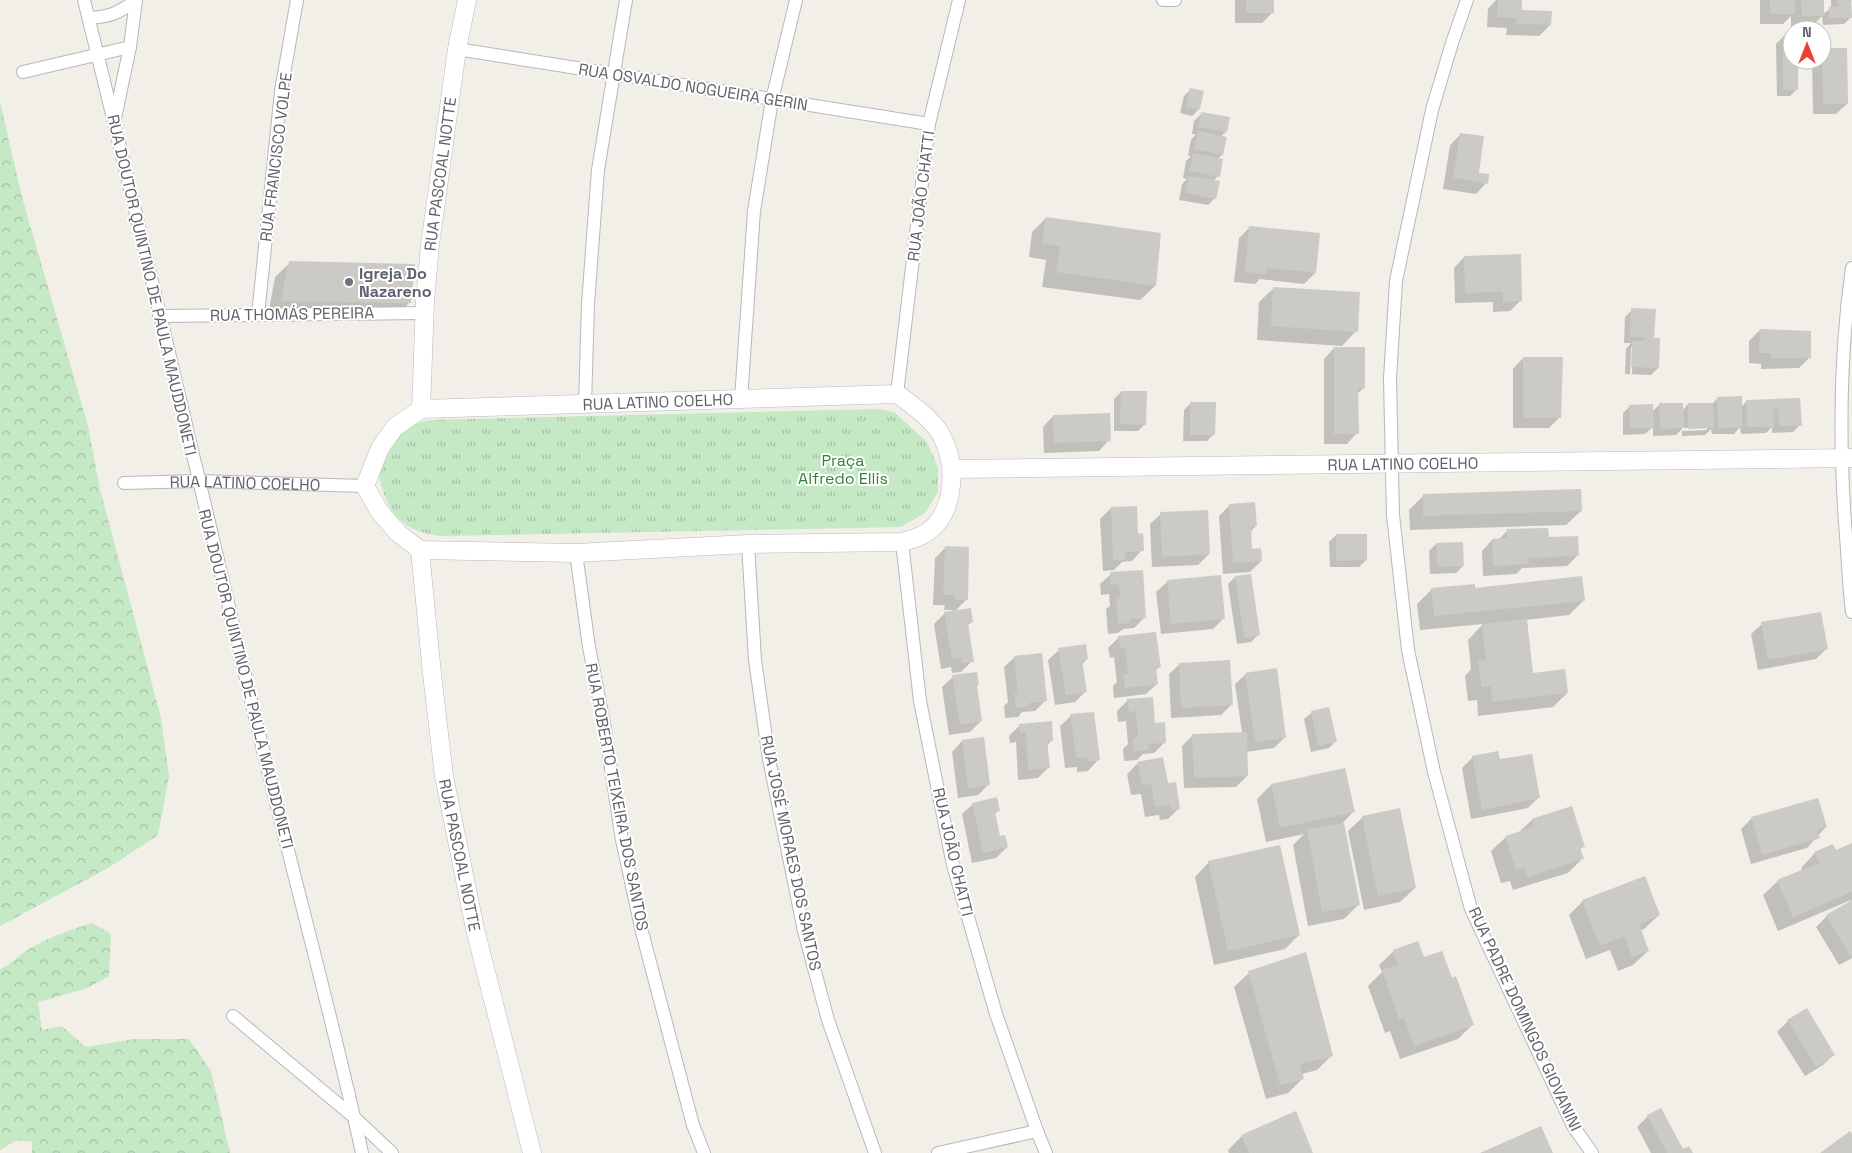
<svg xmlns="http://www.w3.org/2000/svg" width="1852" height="1153" viewBox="0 0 1852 1153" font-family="'Space Grotesk',sans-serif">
	<defs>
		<pattern id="forest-crowns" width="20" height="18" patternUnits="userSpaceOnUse" patternTransform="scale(1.25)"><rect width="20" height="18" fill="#c5e8c5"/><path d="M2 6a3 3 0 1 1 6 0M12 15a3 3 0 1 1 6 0" fill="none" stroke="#a3c0a4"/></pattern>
		<pattern id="park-tufts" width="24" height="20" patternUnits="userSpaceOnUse" patternTransform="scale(1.25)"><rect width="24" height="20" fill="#c5e8c5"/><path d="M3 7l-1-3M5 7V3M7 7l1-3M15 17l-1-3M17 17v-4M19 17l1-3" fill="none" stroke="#a3c0a4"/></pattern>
	</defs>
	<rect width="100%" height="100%" fill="#f1efe8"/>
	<path fill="url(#forest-crowns)" d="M0,102l22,95 66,229 12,63 61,229 8,58 -11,59 -50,33 -108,58z
		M92,923l19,11 -2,42 -24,13 -47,13 4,28 20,-4 24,21 49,-8h54l22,32 19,82h-198v-11l-15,-2 -17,10v-181c10,-4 15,-10 23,-16 20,-14 45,-22 69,-30z"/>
	<path fill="url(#park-tufts)" d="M877,409l17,3 33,30 11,26v24l-13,21 -24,14 -461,9c-31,-5 -47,-15 -57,-45 -3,-10 -6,-20 -4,-30 3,-9 20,-27 28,-33 6,-4 15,-6 22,-8z"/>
	<path fill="#0003" fill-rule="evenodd" d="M1235,0h37v13l-10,10h-27z
		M1496,0h25l-1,12 30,13 -11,11 -33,-1 1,-7 -20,-1 1,-18z
		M1760,0h63v14l8,-6v-8h21l-2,1 1,16 -7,7 -21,1 -1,-9 -10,10h-21v-10l-8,8h-23z
		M1783,37h9v23h5v29l-7,7h-13l-1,-52z
		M1823,49l24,55 -11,10h-23l-1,-54h10z
		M1191,89l8,20 -7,7 -12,-3 4,-17z
		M1201,114l25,18 -6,5 5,1 -3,17 -5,4 1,17 -5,5 2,17 -7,7 -29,-5 3,-16 5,-5 -4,-1 3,-17 5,-5h-3l3,-16 5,-6h-4l2,-13z
		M1461,134l16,40 9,9 -10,11 -33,-5 7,-44z
		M1046,218l109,68 -15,14 -98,-13 4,-27 -17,-3 3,-25z
		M1250,227l65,46 -11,11 -44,-5 -5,5 -21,-2 5,-44z
		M1464,257l57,43 -11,11 -17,1v-10l-38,1 -1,-35z
		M290,263l120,39 -15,15 -127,-2 7,-38z
		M1274,288l82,43 -14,15 -85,-6 2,-38z
		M1632,310l21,29 5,29 -7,7 -26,-1 1,-25 5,-6h-7l1,-26zM1631,347h2l-1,27h-2z
		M1760,330l49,28 -10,10 -38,1v-5l-12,-1v-22z
		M1334,348l30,40 -7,6v39l-10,11h-23v-85z
		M1523,358l37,59 -11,11h-36v-59z
		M1121,392l24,32 -7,7h-24v-32z
		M1718,398l23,9 6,-6 52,-1 1,25 -7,7 -21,1v-6l-6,6 -25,1 -1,-7 -6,7h-22l-1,-5 -6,6 -23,1v-7l-6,6 -23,1v-9l-8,7 -22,1v-22l7,-7 22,6 7,-7 23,6 6,-7h24zM1707,427v3l-25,1v-3z
		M1191,403l23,31 -7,7h-24l1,-31z
		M1053,416l56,24 -10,11 -55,2 -1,-26z
		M1423,496l158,15 -15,14 -156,5 -1,-20z
		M1230,505l26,21 -6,6 1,18 10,11 -11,11 -27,2 -4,-58z
		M1111,508l31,42 -10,11 -10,1 -8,8 -11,1 -3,-52z
		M1161,514l48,40 -11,11 -46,2 -2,-43z
		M1507,531l40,7 30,18 -10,10 -45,2 -6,6 -33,2 -1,-25 10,-11h6z
		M1336,535l30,25 -7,7h-29l-1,-25z
		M1436,544l27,22 -7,7 -26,1 -1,-23z
		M945,548l21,52 -12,12 18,10 -5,4 5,35 -11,11 -9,1 -1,-6 -10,2 -7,-45 11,-11 9,-3h-10l1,-5h-12l2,-47z
		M1111,574l34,43 -11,11 -11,1 -5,4 -10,1 -2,-25 4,-3 -1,-12 -8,1 -1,-11z
		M1220,576l4,42 -11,11 -52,5 -5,-42 11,-10z
		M1235,577l23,58 -7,7 -14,2 -9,-60z
		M1432,589h42l109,12 -14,14 -44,5 7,54 35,19 -14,14 -75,9 -1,-16 -9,1 -3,-25 6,-7 -3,-29 15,-16 -63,6 -3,-26z
		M1762,624l65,24 -11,11 -58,11 -7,-36z
		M1119,637l40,30 -4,4 2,13 -11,10 -32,4 -1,-12 4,-4 -3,-25 -4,1 -2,-10z
		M1059,650l28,9 -5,5 4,27 -11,11 -20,3 -7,-45z
		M1015,657l31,43 -11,11 -13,1 -4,5 -13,1 -1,-12 4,-4 -4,-35z
		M1180,664l51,41 -10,10 -50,3 -2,-44z
		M1246,674l39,63 -11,11 -28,4 1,24 -11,11 -52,1 -2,-42 11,-11 49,-2 -7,-49z
		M953,677l22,9 6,35 -11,11 -21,3 -7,-48z
		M1128,700l26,24 11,18 -11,11 -11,1 -6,6 -13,1 -1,-12 5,-5 -2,-23 -8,1 -1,-11z
		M1329,709l7,32 -7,7 -18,4 -7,-33 7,-6z
		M1071,716l27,44 -10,11 -11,1v-5l-12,1 -5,-42z
		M1020,725l32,15 -5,6 1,22 -10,10 -20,2 -2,-38 -6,1 -1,-7z
		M962,741l27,43 -11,11 -20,3 -6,-46z
		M1473,757l26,4 40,36 -11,11 -57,11 -9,-51z
		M1138,763l29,21 12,24 -11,11 -8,1 -1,-5 -14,2 -4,-23 -10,1 -4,-21z
		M1271,785l82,27 -12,13 17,80 -14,14 -36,7 -15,-81 11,-11 -38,8 -9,-43z
		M973,804l25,7 -4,4 5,22 8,10 -11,11 -24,5 -10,-49z
		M1363,817l52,71 -15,14 -36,8 -16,-79z
		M1752,818l74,9 -19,21 -56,16 -10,-35z
		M1532,820l51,26 -3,4 2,9 -14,14 -55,17 -3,-9 -9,2 -10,-32 15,-14 12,-4z
		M1852,845v113l-13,7 -23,-38 11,-11 24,-14v-2l-73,31 -15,-36 15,-14 24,-10 -1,-3 14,-15 20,-1z
		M1209,862l90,73 -14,14 -71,16 -19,-88z
		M1583,901l76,14 -15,14 -4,2 8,20 -15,14 -15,6 -8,-21 -24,9 -17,-44z
		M1394,951l29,8 28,21 21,45 -14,14 -58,20 -10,-28 -5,2 -17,-47 14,-14 -3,-7z
		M1249,973l83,82 -15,15 -15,4 1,4 -15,15 -22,6 -32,-112z
		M1788,1021l46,33 -11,11 -18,11 -28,-44z
		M1661,1109l22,41 9,3h-41l-14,-26 11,-11z
		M1242,1136l70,17h-83l-1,-3z"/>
	<path fill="#cccac5" d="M1246,0h28v13h-28z
		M1498,0h24v10l30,1 -1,14 -35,-1 1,-6 -20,-1z
		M1770,0h25v14h-25z
		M1801,0h23v16h-22z
		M1837,0h14l1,18h-23v-11h9z
		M1792,35v25h6v30h-15v-54z
		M1822,48h25l1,56h-25z
		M1190,88l14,3 -4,18 -14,-2z
		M1201,112l29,5 -3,15 -29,-5z
		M1198,131l29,6 -4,18 -29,-6z
		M1460,133l24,3 -5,37 10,1 -1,10 -35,-6z
		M1193,153l30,6 -3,18 -31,-6z
		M1189,176l31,5 -4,18 -31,-6z
		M1046,217l115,16 -5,53 -100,-14 4,-26 -18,-3z
		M1249,226l71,7 -4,40 -49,-5 -1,6 -21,-2z
		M1521,254l1,47 -19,1v-10l-38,1 -1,-37z
		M289,261l126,3 -4,39 -130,-2z
		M1273,287l87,5 -2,40 -87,-6z
		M1631,308l25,1 -2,29h6l-1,30 -28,-1 1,-26h11l1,-4h-14z
		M1760,329l51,2v27h-40v-5h-12z
		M1334,347h31v41h-7l1,46h-25z
		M1523,357h40l-2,61h-38z
		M1121,391h26l-1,34 -26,-1z
		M1742,396v31l-24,1 -1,-31z
		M1800,398l2,28h-23l-1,-17h-5l1,18h-27l-1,-27z
		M1190,402h26l-1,33h-25z
		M1659,403h24l1,25 -24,1z
		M1688,403h25l1,25 -26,1z
		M1653,404l1,24h-24l-1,-23z
		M1110,413l1,28 -57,2 -1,-28z
		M1581,489l1,22 -159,5v-22z
		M1255,502l2,24 -6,1 1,22 9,-1 1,13 -29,2 -4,-59z
		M1137,506l1,28 5,-1 1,18 -19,1 1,8h-13l-2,-53z
		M1208,510l2,44 -48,3 -2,-45z
		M1548,528l1,9 29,-1 1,20 -52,2 1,6 -35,2 -1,-27 15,-1v-9z
		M1336,534h31v26l-31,1z
		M1463,542l1,24 -27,1 -1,-24z
		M945,546l24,1 -1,53h-13v-5h-12z
		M1143,570l3,48 -16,1v4l-12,1 -2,-27h4l-1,-13 -8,1 -1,-13z
		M1251,574l9,61 -16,3 -9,-62z
		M1221,575l4,44 -54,5 -4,-44z
		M1582,576l3,25 -151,15 -3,-28 44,-4v4z
		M971,608l2,14 -5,1 6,39 -12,1 -1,-6 -9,2 -8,-47z
		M1821,612l7,37 -60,11 -7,-38z
		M1527,619l6,54 32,-4 3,24 -76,9 -1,-16 -9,1 -4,-26 8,-1 -4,-36z
		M1156,632l5,36h-5l2,16 -33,4 -2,-14h5l-3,-27 -5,1 -2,-12z
		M1086,644l2,15 -6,1 5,32 -21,3 -8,-47z
		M1042,653l5,48 -18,2 1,3 -14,2 -2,-14h4l-4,-38z
		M1230,660l3,45 -52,3 -2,-45z
		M1277,668l9,70 -31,4 -10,-69z
		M977,672l2,13h-2l5,36 -22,4 -8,-50z
		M1153,697l2,26 10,-1 1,21 -18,1 1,6 -15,1 -1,-13 5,-1 -2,-26 -7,1 -2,-13z
		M1329,707l8,35 -19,4 -7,-35z
		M1094,712l6,48 -12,2 -1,-5 -11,1 -6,-44z
		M1052,721l1,20h-6l3,27 -22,2 -2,-38 -6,1 -1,-9z
		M1247,732l1,44 -54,2 -2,-44z
		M984,737l6,48 -22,3 -6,-48z
		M1498,751l2,8 32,-5 8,44 -58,12 -10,-54z
		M1163,757l5,26 8,-1 4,27 -9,1 -1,-5 -15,2 -4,-23 -9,1 -5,-23z
		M1345,768l10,44 -75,16 -9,-44z
		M997,797l3,14 -5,1 5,24 5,-1 3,12 -25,6 -11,-50z
		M1818,798l9,29 -10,3 3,8 -58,17 -11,-38z
		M1572,806l13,41 -5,1 4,11 -57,18 -3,-10 -8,3 -11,-34 29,-9 -3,-8z
		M1400,808l16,80 -38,8 -16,-80z
		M1344,823l16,82 -38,7 -15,-83z
		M1852,843v49l-59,25 -16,-37 42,-17 -5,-11 19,-8 3,6z
		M1280,845l20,90 -72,16 -20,-90z
		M1645,876l15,39 -21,9 10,27 -17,6 -8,-21 -24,10 -18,-46z
		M1852,900v55l-2,1 -24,-41z
		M1418,941l6,16 18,-6 10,27 4,-2 18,49 -60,21 -10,-28 -5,1 -17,-49 16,-5 -5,-15z
		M1306,952l27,104 -33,8 4,15 -24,6 -32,-114z
		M1807,1008l28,47 -19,12 -29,-47z
		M1661,1108l22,41 6,-3 4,7h-26l-20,-38z
		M1296,1111l17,42h-64l-8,-18z
		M1541,1126l12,27h-73z
		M1850,1131l2,3v19h-32z"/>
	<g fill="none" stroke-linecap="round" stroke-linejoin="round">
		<g stroke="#b5b8bc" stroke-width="14">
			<g id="street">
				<path d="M84,0c60,241 115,483 173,725 34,143 74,285 105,428"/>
				<path d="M1163,0h12"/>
				<path d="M1467,0l-15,43 -20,67 -36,171 -6,97 3,137 15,135 26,122 37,137 102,217 19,27"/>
				<path d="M89,18c21,-1 30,-5 47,-18"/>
				<path d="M457,49l472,75"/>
				<path d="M23,72l107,-25"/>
				<path d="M115,118l15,-71 6,-47"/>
				<path d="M1852,268c-13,90 -13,178 -6,268 2,26 3,51 6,76"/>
				<path d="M258,315l23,-224 16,-91"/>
				<path d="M159,316l266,-3"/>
				<path d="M897,394l32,-270 30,-124"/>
				<path d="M741,399l13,-188 18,-111 24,-100"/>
				<path d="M585,404l3,-100 10,-134 28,-170"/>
				<path id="s1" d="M124,483l74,-2 167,5"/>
				<path d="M902,542l18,159 33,164 43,149 41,117 9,22"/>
				<path d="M748,544l7,116 14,99 35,172 24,89 47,133"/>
				<path d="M576,553l13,94 16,82 17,111 20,92 51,193 11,28"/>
				<path d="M233,1016l122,102 37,35"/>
				<path d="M938,1153l99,-22"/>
			</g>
		</g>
		<g stroke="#b6babf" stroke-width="19">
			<g id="secondary">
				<path d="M897,394c18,13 40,28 48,49 12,29 8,75 -21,91 -6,4 -15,6 -22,8l-154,2 -172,9 -156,-3 -22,-17 -19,-22 -14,-25 15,-38 15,-21 26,-18z"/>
				<path id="s2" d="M421,409l4,-108 5,-56 27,-196 10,-49"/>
				<path id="s3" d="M953,469l899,-11"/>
				<path id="s4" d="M420,550l12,124 12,102 31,153 57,224"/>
			</g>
		</g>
		<use href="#street" stroke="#fff" stroke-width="12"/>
		<use href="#secondary" stroke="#fff" stroke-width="18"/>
	</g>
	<circle fill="#6b7280" stroke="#fff" stroke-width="2" cx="349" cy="282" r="5"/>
	<g text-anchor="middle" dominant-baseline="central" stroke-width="4" stroke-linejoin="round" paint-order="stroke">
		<g font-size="16" fill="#5f6368" stroke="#fff">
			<text transform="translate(693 87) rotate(9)">RUA OSVALDO NOGUEIRA GERIN</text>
			<text transform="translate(276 157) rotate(-83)">RUA FRANCISCO VOLPE</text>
			<text stroke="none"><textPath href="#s2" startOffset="236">RUA PASCOAL NOTTE</textPath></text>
			<text transform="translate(921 196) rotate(-83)">RUA JOÃO CHATTI</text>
			<text transform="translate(152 285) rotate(77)">RUA DOUTOR QUINTINO DE PAULA MAUDDONETI</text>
			<text transform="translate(292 314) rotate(-1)">RUA THOMÁS PEREIRA</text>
			<text transform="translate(658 402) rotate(-2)">RUA LATINO COELHO</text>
			<text stroke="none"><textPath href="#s3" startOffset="450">RUA LATINO COELHO</textPath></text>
			<text stroke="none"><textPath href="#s1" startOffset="121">RUA LATINO COELHO</textPath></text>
			<text transform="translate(246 679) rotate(76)">RUA DOUTOR QUINTINO DE PAULA MAUDDONETI</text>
			<text transform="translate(617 797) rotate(79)">RUA ROBERTO TEIXEIRA DOS SANTOS</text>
			<text transform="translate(953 852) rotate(77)">RUA JOÃO CHATTI</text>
			<text transform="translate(791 853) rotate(78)">RUA JOSÉ MORAES DOS SANTOS</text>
			<text stroke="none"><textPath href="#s4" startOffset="308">RUA PASCOAL NOTTE</textPath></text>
			<text transform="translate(1525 1019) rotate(65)">RUA PADRE DOMINGOS GIOVANINI</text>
		</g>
		<g font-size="16" font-weight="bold" fill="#5b616d" stroke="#fff" text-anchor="start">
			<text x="359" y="273">Igreja Do<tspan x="359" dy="18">Nazareno</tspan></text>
		</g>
		<g font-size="16" fill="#348238" stroke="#fff">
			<text x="843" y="460">Praça<tspan x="843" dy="18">Alfredo Ellis</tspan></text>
		</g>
	</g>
	<g transform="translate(1807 45)"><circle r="24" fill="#ffffff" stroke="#bfc1c3"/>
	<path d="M0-4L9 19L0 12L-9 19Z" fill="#ea4335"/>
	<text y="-8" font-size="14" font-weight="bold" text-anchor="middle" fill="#5f6368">N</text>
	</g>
</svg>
